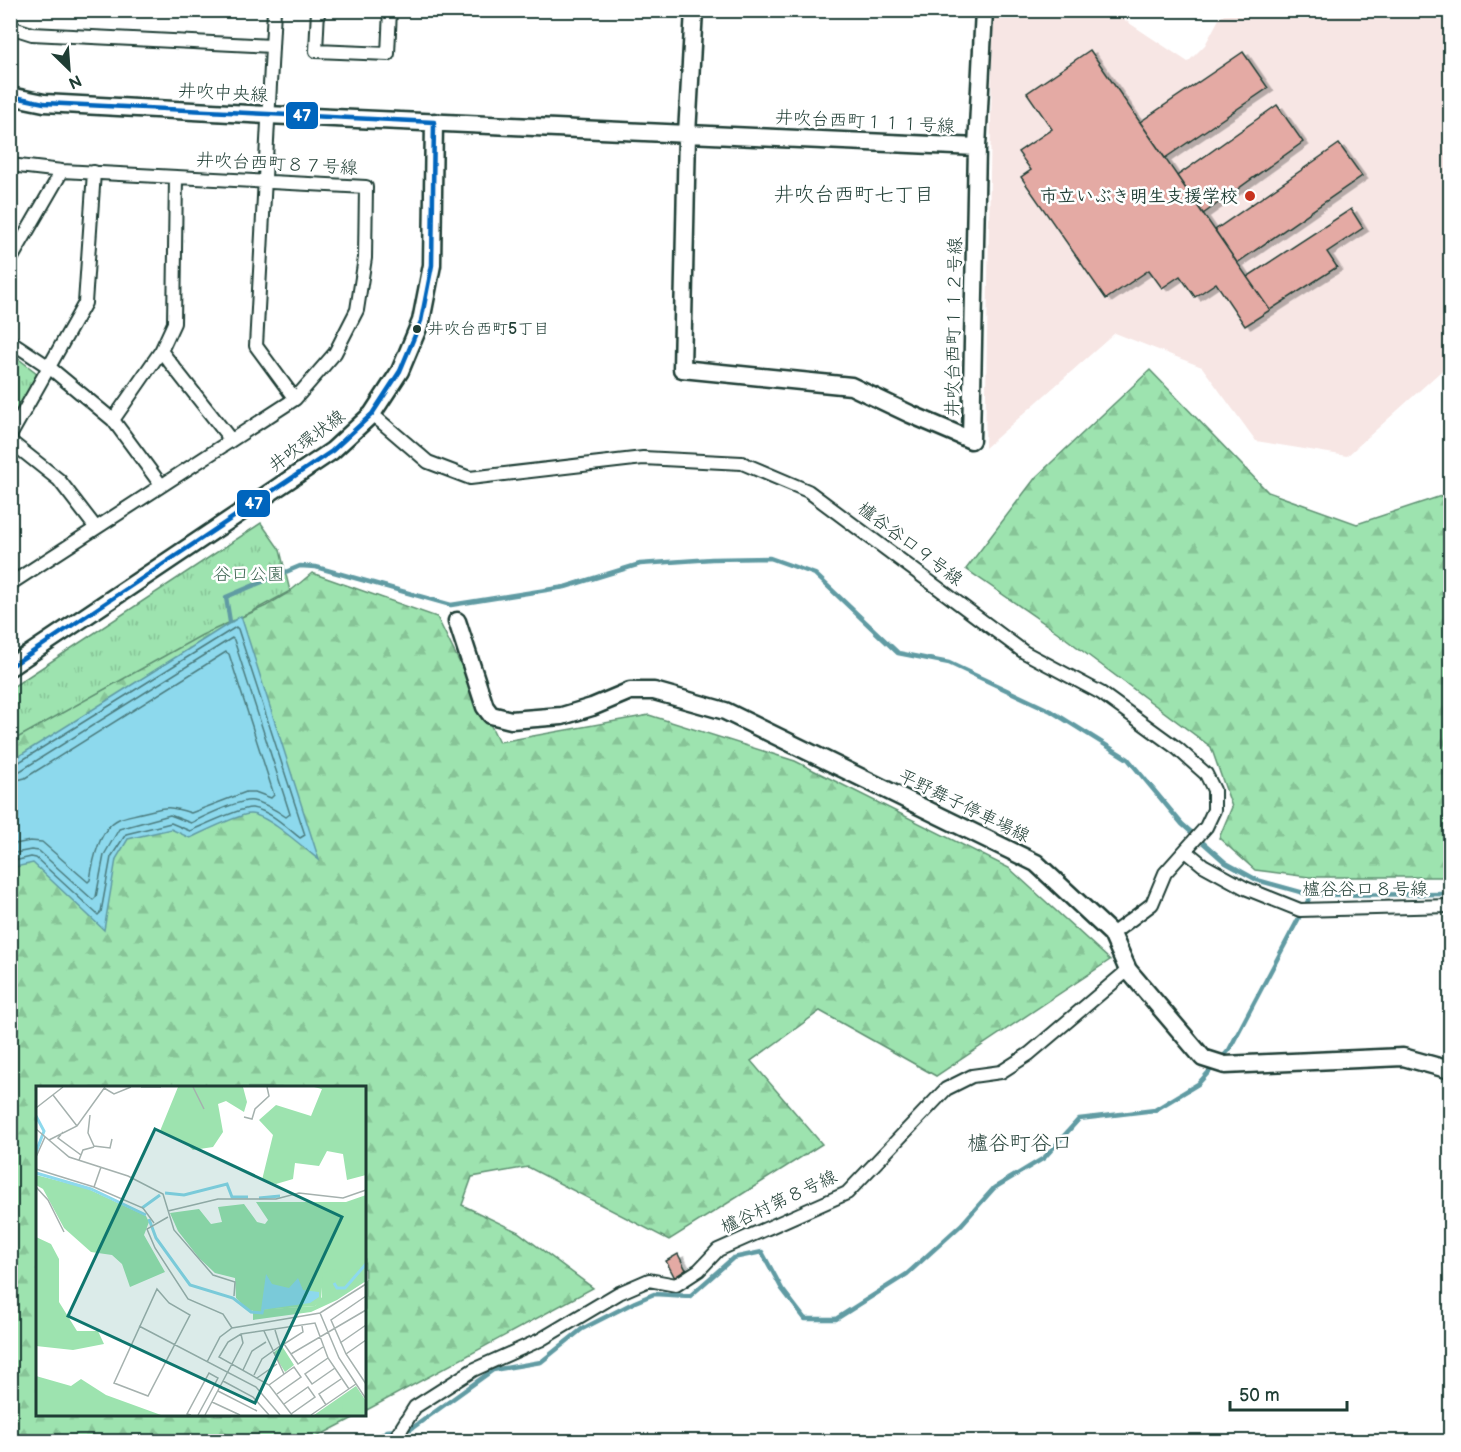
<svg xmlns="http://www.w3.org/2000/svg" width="1461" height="1452" viewBox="0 0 1461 1452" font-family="'Balsamiq Sans','Klee One',sans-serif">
	<defs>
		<pattern id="grass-tufts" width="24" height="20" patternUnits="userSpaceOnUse" patternTransform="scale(1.5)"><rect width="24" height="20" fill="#9de3af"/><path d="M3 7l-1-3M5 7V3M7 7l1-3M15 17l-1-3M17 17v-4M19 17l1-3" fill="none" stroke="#87c497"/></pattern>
		<pattern id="forest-firs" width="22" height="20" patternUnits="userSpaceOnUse" patternTransform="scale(1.5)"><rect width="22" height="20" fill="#9de3af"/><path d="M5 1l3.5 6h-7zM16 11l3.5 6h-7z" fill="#87c497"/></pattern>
		<filter id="shadow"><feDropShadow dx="5.5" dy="3" stdDeviation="0" flood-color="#0004"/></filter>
	</defs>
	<rect width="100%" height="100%" fill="#fff"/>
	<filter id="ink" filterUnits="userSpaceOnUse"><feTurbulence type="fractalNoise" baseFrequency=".0167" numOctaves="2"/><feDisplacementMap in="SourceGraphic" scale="12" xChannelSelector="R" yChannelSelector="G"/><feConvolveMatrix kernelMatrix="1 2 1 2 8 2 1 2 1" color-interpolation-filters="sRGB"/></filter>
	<g filter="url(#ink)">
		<path fill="#f7e6e4" d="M993,11h118l77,51 17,-17 15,-28 13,-6h203l14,13v339l-103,93 -91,-15 -54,-74 -87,-34 -130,115z"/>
		<path fill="url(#grass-tufts)" stroke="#5e9072" stroke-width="1.5" d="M11,353l27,21 -27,49z
			M261,523l19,27 10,41 -279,151v-54z"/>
		<path fill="url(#forest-firs)" stroke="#5e9072" stroke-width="1.5" d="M1150,370l118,122 89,32 93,-31v384h-141l-54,-7 -36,-32 13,-31 -21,-60 -154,-115 -91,-63 70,-92z
			M312,573l125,44 62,125 150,-27 146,46 214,107 101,92 -174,116 -116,-65 -69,50 71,83 -153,96 -141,-73 -56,10 -10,28 56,27 75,56 -228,123 -1,-323h-326v326l321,1 -50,26h-298l-1,-699 192,-107 64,-29 22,-13z"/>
		<path fill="#8dd9ed" stroke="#619ba3" stroke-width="1.5" d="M241,616l78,244c-14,-11 -52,-46 -69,-46 -11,0 -49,19 -60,24l-19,-9 -43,10 -12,20 -12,71 -71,-67 -22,5v-107z"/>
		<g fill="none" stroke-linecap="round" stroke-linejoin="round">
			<path stroke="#4b7b7e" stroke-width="1.5" d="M10,765l6,-1 220,-137 2,2 67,206 -5,3c-14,-11 -29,-27 -48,-30 -11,-1 -50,18 -62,23l-19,-8 -45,11 -15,23 -10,55 -3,3 -62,-57 -5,-1 -21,5
				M10,773l10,-2 212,-133 2,2 56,174 -4,3c-10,-7 -21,-14 -33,-16 -13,-2 -50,16 -62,22l-21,-8 -51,14 -15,26 -8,42 -3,3 -54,-49 -8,-1 -21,4
				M10,782l15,-4 201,-126 3,2 45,141 -3,3 -16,-6h-9l-55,21c-24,-8 -25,-6 -50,0 -7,2 -15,3 -22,6 -20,9 -26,42 -29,61l-2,2 -46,-40 -12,-1 -20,4"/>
			<path stroke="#619ba3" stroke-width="4.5" d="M230,622l-4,-25 74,-31 16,1 135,38 114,-18 75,-23 72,-5 58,-1 45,16 83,79 51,10 102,48 77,48 54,65 44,39 31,17 54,15 139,-1
				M1221,1059l8,-9 82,-155
				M371,1442l16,-11 24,-2 82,-59 48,-8 41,-33 53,-27 19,-8 36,2 43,-38 29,-6 20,37 23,30h31l71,-45 54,-49 33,-37 50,-30 35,-39 76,-9 43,-26 17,-19"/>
		</g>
		<path fill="#e4aaa4" stroke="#1f3d34" stroke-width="1.5" filter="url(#shadow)" d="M1090,50l180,260 -25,16 -29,-43 -21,14 -15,-21 -18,12 -13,-18 -43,29 -85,-122 10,-7 -13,-18 34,-23 -25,-36z
			M1243,52l25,36 -103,70 -25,-36z
			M1277,105l26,37 -100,72 -26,-38z
			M1339,144l23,32 -125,87 -22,-33z
			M1351,209l12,19 -36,24 10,15 -67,43 -23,-33z
			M678,1254l9,18 -12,6 -9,-17z"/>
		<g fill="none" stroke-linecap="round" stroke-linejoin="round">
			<g stroke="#1f3d34" stroke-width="16">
				<path id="street" d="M274,10l-18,336 39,53
					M318,10l-2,41 72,3 2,-44
					M10,27l22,7 240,12
					M10,165l52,6 304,16 -1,71 -8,52 -22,43 -40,46 -285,185
					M10,261l52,-90
					M10,341l39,26 64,53 48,65
					M161,351l70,89
					M372,414l56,48 42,16 173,-20 99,5 66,28 216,161 77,41 77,56 28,25 8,16v20l-8,17 -41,46 -13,31 -40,30
					M113,420l48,-69 13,-28 2,-146
					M10,436l75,-133 9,-131
					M10,441l49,39 37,48
					M1186,851l17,14 42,23 55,22 150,-4
					M393,1442l22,-35 58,-37 67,-30 79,-47 30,-13 27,5 23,-15 19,-20 129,-57 99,-104 26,-13 29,-4 28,-18 99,-84"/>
			</g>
			<g stroke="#1f3d34" stroke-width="21">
				<path id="secondary" d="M694,10l-7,124 -5,235 169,17 59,28 61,26 6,-293 7,-137
					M10,96l34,7 223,12 710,32
					M457,621l28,86 6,8 20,5 51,-4 30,-9 38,-16h24l71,20 311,152 76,71 16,36 75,88 22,7 178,-8 47,13
					M10,667l322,-216 40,-37 28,-43 21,-50 11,-56 2,-143"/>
			</g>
			<use href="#street" stroke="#fff" stroke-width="12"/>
			<use href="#secondary" stroke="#fff" stroke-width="16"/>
			<g stroke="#fff" stroke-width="9">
				<path id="bus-1" d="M10,96l34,7 390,19 -2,143 -11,56 -21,50 -28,43 -40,37 -322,216"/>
			</g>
			<use href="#bus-1" stroke="#0065bd" stroke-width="4.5"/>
		</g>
	</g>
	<circle fill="#c8321e" stroke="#fff" stroke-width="2" cx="1250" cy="196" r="6"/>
	<circle fill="#1f3d34" stroke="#fff" stroke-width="2" cx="417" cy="329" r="5"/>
	<g text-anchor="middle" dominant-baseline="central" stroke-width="5" stroke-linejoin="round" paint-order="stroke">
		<g font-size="16" fill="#1f3d34" stroke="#fff" text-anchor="start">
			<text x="428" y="329">井吹台西町5丁目</text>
		</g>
		<g font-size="18" fill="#1f3d34" stroke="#fff">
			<text transform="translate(223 93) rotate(3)">井吹中央線</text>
			<text transform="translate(865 122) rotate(3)">井吹台西町１１１号線</text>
			<text transform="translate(277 164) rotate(3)">井吹台西町８７号線</text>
			<text transform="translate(954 327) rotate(-89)">井吹台西町１１２号線</text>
			<text transform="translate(307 441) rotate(-37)">井吹環状線</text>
			<text transform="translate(910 544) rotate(37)">櫨谷谷口９号線</text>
			<text transform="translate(964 806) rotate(26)">平野舞子停車場線</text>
			<text x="1365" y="889">櫨谷谷口８号線</text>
			<text transform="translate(779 1202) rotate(-25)">櫨谷村第８号線</text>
		</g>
		<g font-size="18" font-weight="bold" fill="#1f3d34" stroke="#fff" text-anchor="end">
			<text x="1238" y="196">市立いぶき明生支援学校</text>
		</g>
		<g font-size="18" fill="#3e6653" stroke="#fff">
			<text x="249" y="574">谷口公園</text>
		</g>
		<g font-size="20" fill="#1f3d34" stroke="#fff">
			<text x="854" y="195">井吹台西町七丁目</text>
		</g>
		<g font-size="21" fill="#1f3d34" stroke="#fff">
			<text x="1020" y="1143">櫨谷町谷口</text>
		</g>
	</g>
	<g transform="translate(36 1086)">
		<rect width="330" height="330" fill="#fff"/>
		<path d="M330,170v25l-29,19 -26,12 -58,8v-10l62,-4 7,-9v-26zM246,260l12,19 -9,7 -12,-19zM320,300l10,15v14h-52z" fill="#9de3af"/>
		<path d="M142,1h65l4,15 -3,10 -18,-11 -8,3 5,28 -10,15 -20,3 -10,-9 -23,-10zM278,1h52v88l-19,5 -4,-26 -16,-3 -8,15 -24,-3 -2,16 -17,5 -14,-4 11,-45 -14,-15 17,-15 35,11 11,-27zM0,89l50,13 60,28 3,6 -5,13 21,37 -35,15 -8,-23 -10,-9 -21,-3 -27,-24 -21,-39 -7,-4zM330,109v64l-21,24 -9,-14 -13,4 -2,28 -6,5 -66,5 -13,-13 -1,-20 -20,-5 -16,-15 -21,-27 -8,-18 29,-4 12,15 11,-2 -4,-15 26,-3 13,18 8,2 3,-4 -12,-18h90zM0,151l15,7 8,15v43l18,29h21l6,13 -31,6 -37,-4zM0,290l35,10 10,-7 25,16 55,20h-125z" fill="#9de3af"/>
		<path d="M306 320a11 11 0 1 1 22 0a11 11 0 1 1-22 0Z" fill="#9de3af"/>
		<path d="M230,188l6,10 17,4 9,-10 5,12 16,2v5l-9,6 -49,7z" fill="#8dd9ed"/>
		<path fill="none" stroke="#8dd9ed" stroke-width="3" d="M0,30l8,15 -8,21M0,87l55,16 55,26M129,107l19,2 43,-11 5,13h16M223,112l21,-2M106,122l18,-13M113,133l7,19 34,47 43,13 18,14 11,1 1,-4M298,197l3,5h8l21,-24"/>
		<path fill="none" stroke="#a5b1ae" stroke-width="1.5" d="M105,1h20M157,1l11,22M68,2l10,6 17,-7M17,9l24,31M0,22l27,-21M54,29l-2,18 6,13 16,2 2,-9M208,31l8,2 3,-10 14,-13 -2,-9M0,43l33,28 59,19 35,18 11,36 39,45 22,7 -1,14M27,46l-5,6 23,17M13,54l28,-14 28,-39M0,71l9,-20M43,74l4,-10 11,-3M0,83l58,18 49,21 11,15M0,101l12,13 16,32M58,101l7,-20M132,125l50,-12h58l23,-6 44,5 23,-8M132,131l-21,12 8,19 33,51 35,15 9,14M121,203l12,14 21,12 -42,81 -34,-13zM330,210l-35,24 15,34 20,30M284,227l19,45 27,41M103,240l117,61 24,28M266,240l1,6 -19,12 7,10 75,-44M228,245l20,43M304,257l26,-18M255,268l7,10 25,-17M310,268l20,-14M292,272l-23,16 7,10 23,-16M171,276l13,-25 12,-9 88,-15 46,-29M207,284l9,-19 14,-9M218,289l8,-16 18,-13 -5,-16M221,292l20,-14M187,295l30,16 16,18M233,299l25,-18 7,10 -24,17M182,305l39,20M176,316l28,13M248,318l24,-17 7,10 -24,17M290,319l-7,-11 22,-15M155,329l-4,-1 22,-41 9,5 -20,37M169,329l38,-72 -2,-9M256,329l-23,-30 -50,-28 9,-15 13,-8 74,-11 13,35 21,31M275,329l45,-31"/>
		<path fill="#0f766e" fill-opacity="0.15" stroke="#0f766e" stroke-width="3" d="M119,43l187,88 -87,186 -187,-87z"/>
		<rect width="330" height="330" fill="none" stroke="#1f3d34" stroke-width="3"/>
	</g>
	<g stroke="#fff" stroke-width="2">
		<rect x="285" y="101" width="34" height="29" rx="6" fill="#0065bd"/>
		<rect x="236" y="489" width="35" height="29" rx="6" fill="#0065bd"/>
	</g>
	<g font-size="16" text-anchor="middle" font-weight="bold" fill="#fff">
		<text x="302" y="121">47</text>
		<text x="254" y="509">47</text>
	</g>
	<rect width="1461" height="1452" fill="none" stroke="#fff" stroke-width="36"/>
	<rect x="18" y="18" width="1425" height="1416" fill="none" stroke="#1f3d34" stroke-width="2" filter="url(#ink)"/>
	<g transform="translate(69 69) rotate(155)" stroke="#ffffff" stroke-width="4.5" paint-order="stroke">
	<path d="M0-4.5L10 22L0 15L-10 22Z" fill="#1f3d34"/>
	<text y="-9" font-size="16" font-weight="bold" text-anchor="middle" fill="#1f3d34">N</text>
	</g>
	<path d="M1230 1401v9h117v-9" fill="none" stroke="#1f3d34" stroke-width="3"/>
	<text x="1239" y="1401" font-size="18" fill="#1f3d34" stroke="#ffffff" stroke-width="4.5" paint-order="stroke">50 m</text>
</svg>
